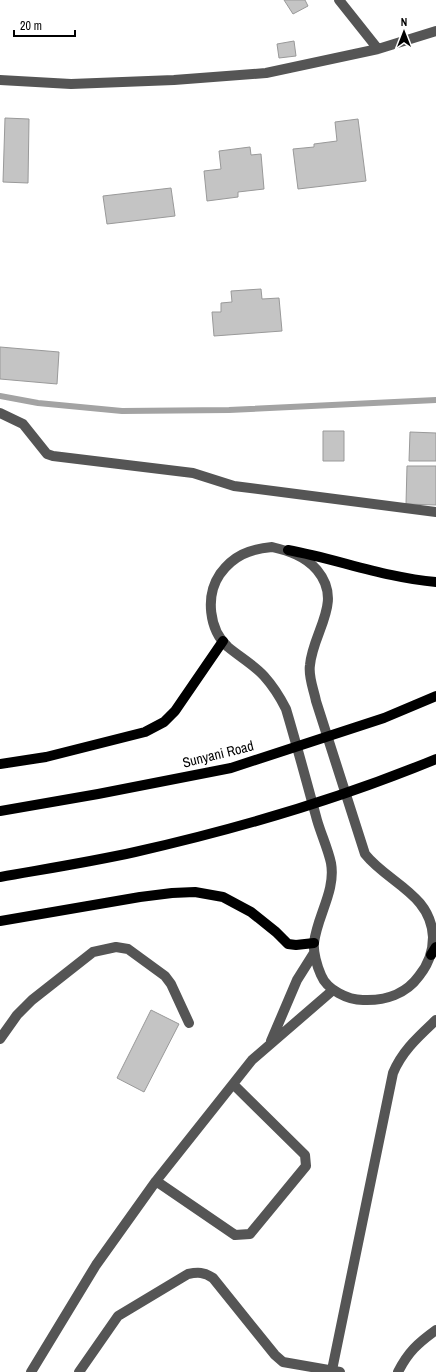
<svg xmlns="http://www.w3.org/2000/svg" width="436" height="1372" viewBox="0 0 436 1372" font-family="'Archivo Narrow',sans-serif">
	<rect width="100%" height="100%" fill="#fff"/>
	<g fill="none" stroke-linecap="round" stroke-linejoin="round">
		<path stroke="#a3a3a3" stroke-width="6" d="M0,396l38,7 84,8 107,-1 207,-10"/>
	</g>
	<path fill="#c4c4c4" stroke="#999" d="M284,0h21l3,6 -15,8z
		M294,41l2,15 -17,2 -2,-14z
		M5,118l24,1 -1,64 -25,-1z
		M358,119l8,62 -68,8 -5,-40 21,-2v-3l23,-3 -2,-19z
		M250,147l1,8 10,-1 3,35 -26,3v5l-31,4 -3,-30 17,-2 -2,-18z
		M171,188l4,28 -68,8 -4,-28z
		M261,289l1,10 17,-1 3,33 -68,5 -2,-24h9v-9l11,-1 -1,-11z
		M0,347l59,5 -2,32 -57,-5z
		M323,431h21v30h-21z
		M410,432l26,1v28h-27z
		M407,466h29v39l-30,-1z
		M151,1010l28,14 -35,68 -27,-14z"/>
	<g fill="none" stroke-linecap="round" stroke-linejoin="round">
		<path stroke="#555" stroke-width="10" d="M339,0l39,49
			M0,80l71,4 103,-4 92,-7 112,-24 58,-18
			M0,413l23,11 24,30 6,2 140,17 41,13 202,26
			M272,547c17,4 33,9 45,23 27,32 -4,61 -7,95 -2,12 4,25 6,36l49,153c23,29 66,40 68,83 0,15 -5,28 -14,39 -13,18 -34,25 -56,24 -15,0 -36,-10 -42,-25 -4,-9 -8,-23 -7,-32 3,-27 22,-52 17,-80 -3,-14 -10,-29 -14,-43 -10,-37 -20,-74 -31,-111 -6,-12 -13,-23 -22,-33 -10,-11 -24,-19 -36,-29 -19,-17 -23,-51 -8,-73 13,-18 29,-25 52,-27z
			M0,1039l17,-24 15,-15 61,-48 23,-5 12,2 37,27 6,8 18,39
			M271,1041l26,-61 17,-27
			M156,1181l79,54 15,-1 56,-68 -1,-11 -72,-71
			M332,1370l61,-297c9,-22 25,-36 43,-53
			M31,1372l65,-107 60,-84 77,-97 19,-24 81,-70
			M79,1372l39,-56 70,-42c10,-2 16,-2 25,4l62,77 8,7 57,10
			M398,1372c10,-20 20,-29 38,-42"/>
		<path stroke="#000" stroke-width="10" d="M288,550c49,9 98,28 148,32
			M0,764l46,-7 99,-25 19,-10 11,-11 48,-70
			M0,811l98,-17 133,-26 153,-50 52,-22
			M0,877c45,-8 90,-15 135,-25 102,-23 204,-53 301,-93
			M0,921l140,-24 32,-4 23,-1 28,5 28,15 25,20 12,12 8,1 18,-2
			M431,955l5,-8"/>
	</g>
	<g text-anchor="middle" dominant-baseline="central" stroke-width="3" stroke-linejoin="round" paint-order="stroke">
		<g font-size="14" fill="#000" stroke="#fff">
			<text transform="translate(218 754) rotate(-14)">Sunyani Road</text>
		</g>
	</g>
	<g transform="translate(404 32)" stroke="#ffffff" stroke-width="3" paint-order="stroke">
	<path d="M0-3L7 15L0 10L-7 15Z" fill="#000000"/>
	<text y="-6" font-size="11" font-weight="bold" text-anchor="middle" fill="#000000">N</text>
	</g>
	<path d="M14 30v6h61v-6" fill="none" stroke="#000000" stroke-width="2"/>
	<text x="20" y="30" font-size="12" fill="#000000" stroke="#ffffff" stroke-width="3" paint-order="stroke">20 m</text>
</svg>
